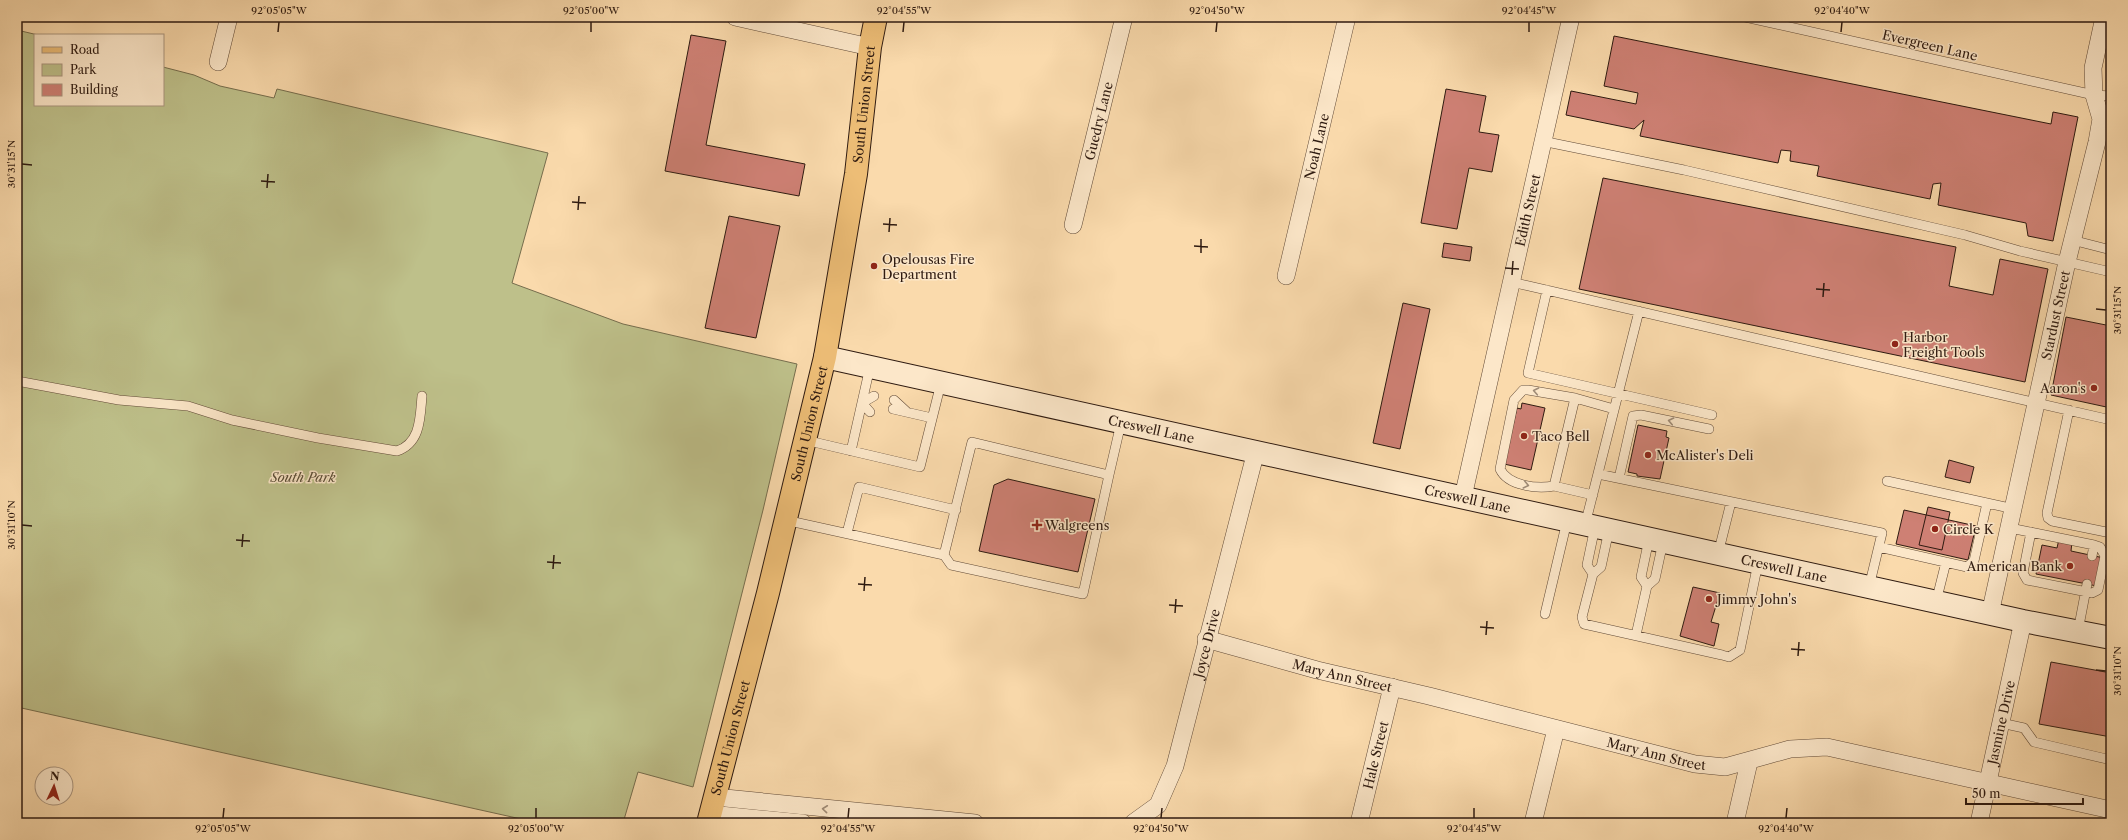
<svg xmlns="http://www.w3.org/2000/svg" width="2128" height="840" font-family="'Libre Caslon Text',serif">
<rect width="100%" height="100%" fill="#fadaac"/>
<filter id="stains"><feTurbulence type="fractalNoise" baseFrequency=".005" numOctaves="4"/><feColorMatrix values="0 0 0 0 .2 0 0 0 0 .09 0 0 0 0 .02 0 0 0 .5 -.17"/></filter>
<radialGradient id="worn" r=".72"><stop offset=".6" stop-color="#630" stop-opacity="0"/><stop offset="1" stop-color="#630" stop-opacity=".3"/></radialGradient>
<!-- green -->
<path fill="#bec08a" stroke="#766d4d" d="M 17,30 L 38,35 L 35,35 L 35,105 L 163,105 L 163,67 L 194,75 L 220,86 L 274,98 L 277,89 L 548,153 L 512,283 L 623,324 L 797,364 L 763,510 L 693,787 L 638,772 L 623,823 L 539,823 L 17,707 Z"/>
<!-- building -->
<path fill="#ce8074" stroke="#2e1a10" d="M 691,35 L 726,41 L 706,145 L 805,164 L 799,196 L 665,171 Z
M 1614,36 L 2051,124 L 2053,112 L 2078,117 L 2053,241 L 2028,236 L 2026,223 L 1938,205 L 1941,183 L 1933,184 L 1930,199 L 1817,176 L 1819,166 L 1790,161 L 1791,151 L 1781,150 L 1778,163 L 1640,136 L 1644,120 L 1634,129 L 1566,115 L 1571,91 L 1636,104 L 1638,93 L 1604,86 Z
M 1446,89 L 1486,96 L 1479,132 L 1499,135 L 1492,172 L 1469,168 L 1457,229 L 1421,223 Z
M 1603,178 L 1956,247 L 1949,286 L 1993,295 L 2000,259 L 2048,269 L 2025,382 L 1579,289 Z
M 729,216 L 780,226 L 756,338 L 705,328 Z
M 1444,243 L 1472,247 L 1470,261 L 1442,257 Z
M 1403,303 L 1430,309 L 1400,449 L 1373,443 Z
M 2066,317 L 2111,326 L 2111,408 L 2051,395 Z
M 1522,403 L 1545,408 L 1531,470 L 1504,464 L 1517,408 L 1521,409 Z
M 1638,425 L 1667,431 L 1666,437 L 1669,438 L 1660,479 L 1637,476 L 1637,474 L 1628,472 Z
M 1949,460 L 1974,467 L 1970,483 L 1945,477 Z
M 1008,479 L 1095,499 L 1078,572 L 979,551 L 994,485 Z
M 1928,507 L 1950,512 L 1942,550 L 1919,545 Z
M 1904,510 L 1976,526 L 1968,560 L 1896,544 Z
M 2059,539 L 2072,542 L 2071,551 L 2104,558 L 2097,586 L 2036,574 L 2042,545 L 2057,548 Z
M 1693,587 L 1720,593 L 1711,622 L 1719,624 L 1714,646 L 1680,636 Z
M 2051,662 L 2111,673 L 2109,684 L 2111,685 L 2111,737 L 2039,724 Z"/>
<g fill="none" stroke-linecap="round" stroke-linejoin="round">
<!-- lane casing -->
<g stroke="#614a37" stroke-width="10">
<path id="lane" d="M 1745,17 L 2094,95 L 2111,96
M 1542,141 L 1684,170 L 1965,235 L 2020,251 L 2111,272
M 2072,240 L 2111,250
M 1511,282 L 2111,420
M 1547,290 L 1528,373 L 1712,415
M 17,381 L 119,400 L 188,406 L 232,420 L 318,438 L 397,451 C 421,443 420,417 422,396
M 894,400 L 907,412
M 862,403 L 874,396
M 862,403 L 870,412
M 893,409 L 932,418
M 2069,410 L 2047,513 L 2048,518 L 2052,521 L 2111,533
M 805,440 L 920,467 L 941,383
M 851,451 L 870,367
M 1598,474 L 1882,533 L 1869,587
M 1619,478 L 1633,416 L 1641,415 L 1709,429
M 1887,481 L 2014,509
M 1554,486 C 1537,489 1508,486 1500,469 L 1514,400 L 1523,390 L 1528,390 L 1575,398
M 1593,495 L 1554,486 L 1575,398 L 1614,409
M 785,520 L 944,555 L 972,442 L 1109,475 L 1121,423
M 1585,525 L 1639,311
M 2010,528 L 2094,545 L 2100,547 L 2105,556 L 2098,590 L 2092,593 L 2027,580 L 2023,573 L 2031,532
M 1609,530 L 1601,567 L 1593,574 L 1582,617 L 1584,624 L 1722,655 L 1729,657 L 1740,650 L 1758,563
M 847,533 L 859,487 L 956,510
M 1879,547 L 1967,567 L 1974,561 L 1987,503
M 1718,554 L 1731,502
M 944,555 L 951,565 L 1083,594 L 1109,475
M 2092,556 L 2094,545
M 1593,574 L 1587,565 L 1595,527
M 1647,586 L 1641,577 L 1649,539
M 1936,602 L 1946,562
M 1545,614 L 1567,521
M 2078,631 L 2087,584
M 1636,635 L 1647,586 L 1655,579 L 1663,542
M 2001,723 L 2024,728 L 2034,742 L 2111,760"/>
</g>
<!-- street casing -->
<g stroke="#614a37" stroke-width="18">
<g id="street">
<path d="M 735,17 L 870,47"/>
<path d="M 218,62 L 229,17"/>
<path id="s1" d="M 1073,225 L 1124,17"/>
<path id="s2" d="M 1286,276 L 1347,17"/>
<path id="s3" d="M 1463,497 L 1571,17"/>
<path id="s4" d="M 1990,614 L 2067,262 L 2097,142 L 2101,119 L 2094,95 L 2093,68 L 2104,17"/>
<path id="s5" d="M 1206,639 L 1317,670 L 1429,696 L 1695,764 L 1725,767 L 1790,749 L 1827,747 L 2111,810"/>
<path d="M 715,797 L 975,823"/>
<path d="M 710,814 L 803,823"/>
<path id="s6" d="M 1133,823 L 1158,805 L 1175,766 L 1256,451"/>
<path id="s7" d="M 1359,823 L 1392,687"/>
<path d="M 1533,823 L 1556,729"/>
<path d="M 1735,823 L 1749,762"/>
<path id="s8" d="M 1979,823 L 2023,621"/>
</g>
</g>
<!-- secondary casing -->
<g stroke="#2e1a10" stroke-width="24">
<g id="secondary">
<path id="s9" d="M 825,357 L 2023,621 L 2111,638"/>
</g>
</g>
<!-- primary casing -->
<g stroke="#2e1a10" stroke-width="24">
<g id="primary">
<path id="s10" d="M 708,823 L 768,593 L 825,357 L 856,174 L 870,47 L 876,17"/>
</g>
</g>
<!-- lane -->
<use href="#lane" stroke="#fce7c9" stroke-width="9"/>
<!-- street -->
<use href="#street" stroke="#fce7c9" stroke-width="17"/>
<!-- secondary -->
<use href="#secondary" stroke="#fce7c9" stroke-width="22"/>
<!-- primary -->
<use href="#primary" stroke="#edbd76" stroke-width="22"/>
</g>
<!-- one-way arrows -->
<defs><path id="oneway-chevron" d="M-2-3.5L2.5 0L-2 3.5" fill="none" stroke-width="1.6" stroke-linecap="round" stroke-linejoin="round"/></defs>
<g stroke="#9f8b76">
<use href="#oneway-chevron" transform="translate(1536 391) rotate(-169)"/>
<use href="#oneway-chevron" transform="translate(1671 421) rotate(-168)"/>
<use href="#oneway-chevron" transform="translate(1526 485) rotate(13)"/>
<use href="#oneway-chevron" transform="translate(825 809) rotate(-174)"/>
</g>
<!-- ticks -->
<path fill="none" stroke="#2e1a10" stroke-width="1.5" d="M 278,32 L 279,22M 591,32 L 591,22M 903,32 L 904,22M 1216,32 L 1217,22M 1529,32 L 1529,22M 1841,32 L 1842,22M 22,164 L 32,165M 261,181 L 275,182M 267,188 L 268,174M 572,202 L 586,203M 578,210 L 579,196M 883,224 L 897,225M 889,232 L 890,218M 1194,246 L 1208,247M 1201,253 L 1201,239M 1505,268 L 1519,269M 1512,275 L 1513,261M 1816,289 L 1830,290M 1823,297 L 1824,283M 2096,309 L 2106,310M 22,525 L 32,526M 236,540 L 250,541M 242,547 L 243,534M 547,562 L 561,563M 553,569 L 554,555M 858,584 L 872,585M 864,591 L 865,577M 1169,605 L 1183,606M 1175,613 L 1176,599M 1480,627 L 1494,628M 1486,635 L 1487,621M 1791,649 L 1805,650M 1798,656 L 1799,642M 2096,670 L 2106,671M 223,818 L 224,808M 536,818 L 536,808M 848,818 L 849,808M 1161,818 L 1162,808M 1474,818 L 1474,808M 1786,818 L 1787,808"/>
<!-- markers -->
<g fill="#8f2418" stroke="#fce7c9" stroke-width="1.5">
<circle cx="874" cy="266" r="4"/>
<circle cx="1895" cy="344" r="4"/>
<circle cx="2094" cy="388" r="4"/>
<circle cx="1524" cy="436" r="4"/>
<circle cx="1648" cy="455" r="4"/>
<path d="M1035 519h4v4h4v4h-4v4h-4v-4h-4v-4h4z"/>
<circle cx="1935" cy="529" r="4"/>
<circle cx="2070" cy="566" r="4"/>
<circle cx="1709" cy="599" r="4"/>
</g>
<g text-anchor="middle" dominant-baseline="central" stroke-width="3" stroke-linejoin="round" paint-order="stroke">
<!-- street labels -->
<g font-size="13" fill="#2e1a10" stroke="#fce7c9">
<text transform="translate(1930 45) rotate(13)">Evergreen Lane</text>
<text stroke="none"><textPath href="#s10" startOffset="736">South Union Street</textPath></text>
<text stroke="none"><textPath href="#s1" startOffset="107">Guedry Lane</textPath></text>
<text stroke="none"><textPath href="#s2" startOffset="133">Noah Lane</textPath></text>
<text stroke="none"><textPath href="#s3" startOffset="294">Edith Street</textPath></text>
<text stroke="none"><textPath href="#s4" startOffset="306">Stardust Street</textPath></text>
<text stroke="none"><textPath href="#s10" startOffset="412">South Union Street</textPath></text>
<text stroke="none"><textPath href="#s9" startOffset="334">Creswell Lane</textPath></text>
<text stroke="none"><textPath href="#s9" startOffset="658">Creswell Lane</textPath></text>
<text stroke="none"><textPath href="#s9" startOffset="982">Creswell Lane</textPath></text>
<text stroke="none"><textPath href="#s6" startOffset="200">Joyce Drive</textPath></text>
<text stroke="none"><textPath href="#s5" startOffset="141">Mary Ann Street</textPath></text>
<text stroke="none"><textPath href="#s8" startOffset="103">Jasmine Drive</textPath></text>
<text stroke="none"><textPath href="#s10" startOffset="88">South Union Street</textPath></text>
<text stroke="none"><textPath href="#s5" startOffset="465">Mary Ann Street</textPath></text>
<text stroke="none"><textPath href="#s7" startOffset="70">Hale Street</textPath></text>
</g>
<!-- poi labels -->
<g font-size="13" fill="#2e1a10" stroke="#fce7c9" text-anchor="start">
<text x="882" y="259">Opelousas Fire<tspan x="882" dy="15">Department</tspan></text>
<text x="1903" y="337">Harbor<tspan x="1903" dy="15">Freight Tools</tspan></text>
<text x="2086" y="388" text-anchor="end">Aaron's</text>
<text x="1532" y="436">Taco Bell</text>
<text x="1656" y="455">McAlister's Deli</text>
<text x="1045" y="525">Walgreens</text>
<text x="1943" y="529">Circle K</text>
<text x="2062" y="566" text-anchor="end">American Bank</text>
<text x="1717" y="599">Jimmy John's</text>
</g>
<!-- park labels -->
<g font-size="13" font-style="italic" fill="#594c35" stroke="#fce7c9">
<text x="303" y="477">South Park</text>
</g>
</g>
<!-- margin -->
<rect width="2128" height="840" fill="none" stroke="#fadaac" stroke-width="44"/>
<!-- legend -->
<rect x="34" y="34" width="130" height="72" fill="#fce7c9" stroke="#aa957f"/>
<rect x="42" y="47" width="20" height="6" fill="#edbd76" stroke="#aa957f"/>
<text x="70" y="54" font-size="12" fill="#2e1a10">Road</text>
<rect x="42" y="64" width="20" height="12" fill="#bec08a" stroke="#aa957f"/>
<text x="70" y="74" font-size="12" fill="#2e1a10">Park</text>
<rect x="42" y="84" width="20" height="12" fill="#ce8074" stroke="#aa957f"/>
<text x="70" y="94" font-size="12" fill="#2e1a10">Building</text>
<!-- north arrow -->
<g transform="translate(54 786) rotate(4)"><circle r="19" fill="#fce7c9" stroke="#aa957f"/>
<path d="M0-3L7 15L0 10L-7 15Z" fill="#8f2418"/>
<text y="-6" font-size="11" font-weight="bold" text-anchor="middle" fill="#2e1a10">N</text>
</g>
<!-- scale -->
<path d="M1966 798v6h117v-6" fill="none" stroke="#2e1a10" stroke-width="2"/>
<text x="1972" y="798" font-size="12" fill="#2e1a10" stroke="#fce7c9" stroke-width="3" paint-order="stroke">50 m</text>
<rect x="22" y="22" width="2084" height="796" fill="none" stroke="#2e1a10" stroke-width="1.5"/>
<g font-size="10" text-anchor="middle" fill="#2e1a10">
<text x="279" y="14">92°05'05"W</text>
<text x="591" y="14">92°05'00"W</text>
<text x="904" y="14">92°04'55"W</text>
<text x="1217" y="14">92°04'50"W</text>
<text x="1529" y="14">92°04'45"W</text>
<text x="1842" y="14">92°04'40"W</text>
<text transform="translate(11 164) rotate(-90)" y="4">30°31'15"N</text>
<text transform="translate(2117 310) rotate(-90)" y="4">30°31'15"N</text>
<text transform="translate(11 525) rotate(-90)" y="4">30°31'10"N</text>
<text transform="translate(2117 671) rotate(-90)" y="4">30°31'10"N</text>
<text x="223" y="832">92°05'05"W</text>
<text x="536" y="832">92°05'00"W</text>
<text x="848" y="832">92°04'55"W</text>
<text x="1161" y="832">92°04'50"W</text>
<text x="1474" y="832">92°04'45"W</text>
<text x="1786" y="832">92°04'40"W</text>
</g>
<rect width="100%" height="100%" filter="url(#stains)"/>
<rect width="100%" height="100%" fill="url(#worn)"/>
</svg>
